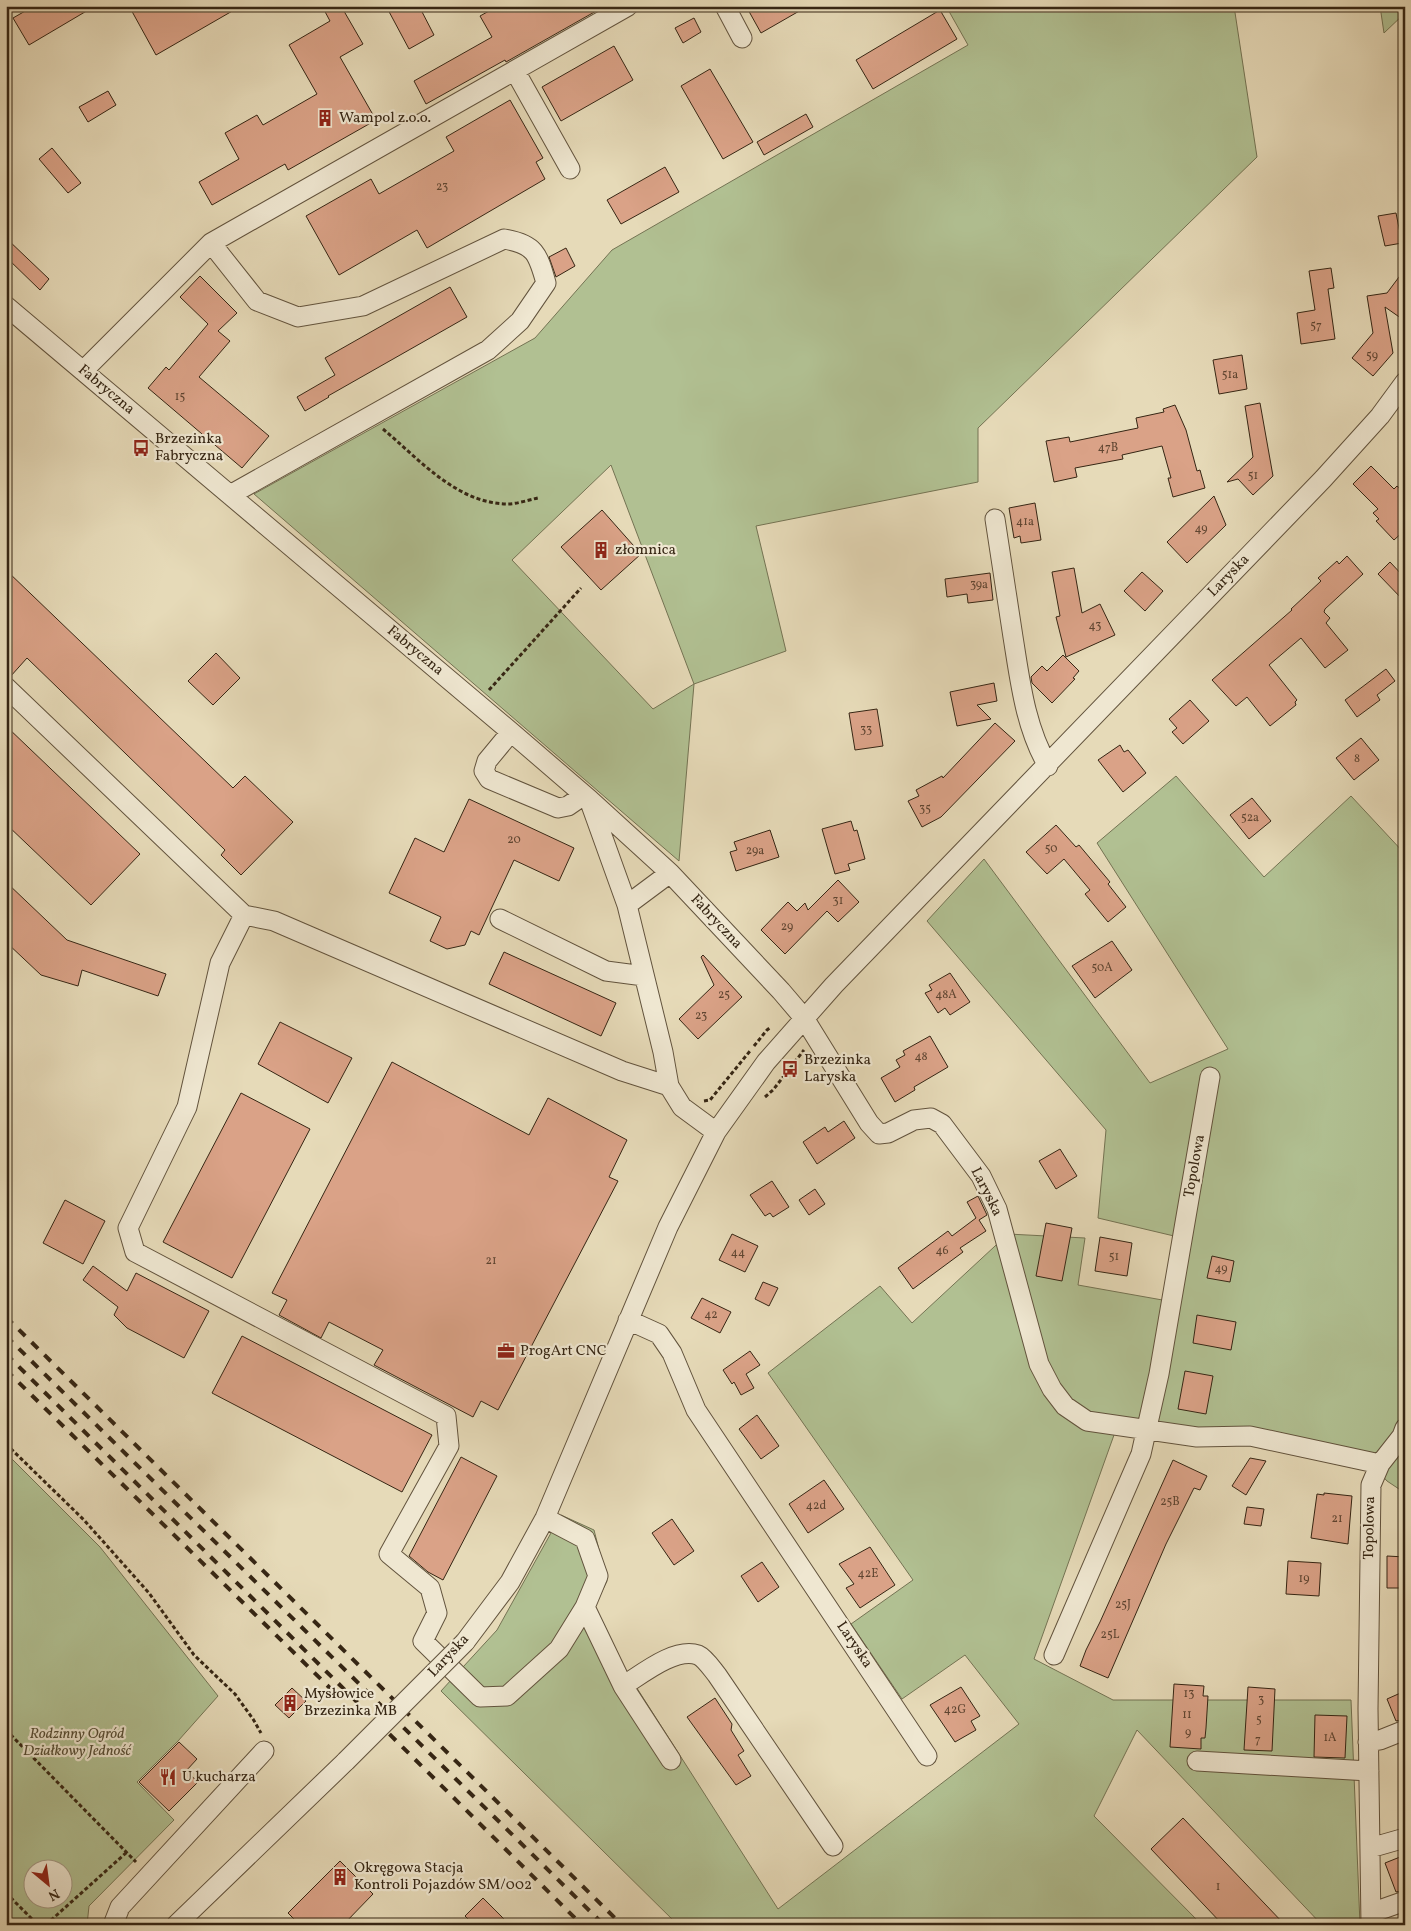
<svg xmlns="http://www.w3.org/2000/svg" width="1411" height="1931" font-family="Vollkorn,serif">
<rect width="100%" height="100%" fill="#e6dab8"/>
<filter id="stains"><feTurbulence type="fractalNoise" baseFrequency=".004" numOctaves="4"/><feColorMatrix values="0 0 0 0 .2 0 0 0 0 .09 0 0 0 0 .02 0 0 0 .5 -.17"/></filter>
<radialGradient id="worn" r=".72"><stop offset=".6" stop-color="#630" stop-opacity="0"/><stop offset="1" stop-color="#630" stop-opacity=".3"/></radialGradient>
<!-- green -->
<path fill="#b1c092" stroke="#747353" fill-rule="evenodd" d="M 946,6 L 1234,6 L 1257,157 L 978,428 L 978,482 L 756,526 L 786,651 L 694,684 L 679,861 L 254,494 L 535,338 L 612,250 L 968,45 ZM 611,465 L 694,684 L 653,709 L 512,560 Z
M 1380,6 L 1405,6 L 1405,13 L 1384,33 Z
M 1176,776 L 1264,877 L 1351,796 L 1405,854 L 1405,1493 L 1387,1481 L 1378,1471 L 1214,1429 L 1119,1421 L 1034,1659 L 1113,1700 L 1351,1700 L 1360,1925 L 1322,1925 L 1137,1730 L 1094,1816 L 1202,1925 L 678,1925 L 441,1691 L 497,1630 L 561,1515 L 594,1530 L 607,1581 L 594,1607 L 626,1671 L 778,1909 L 1019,1724 L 965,1655 L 902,1699 L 851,1624 L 913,1580 L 768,1373 L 880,1286 L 912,1323 L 1008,1234 L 1085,1238 L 1078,1285 L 1168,1301 L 1174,1236 L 1098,1218 L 1106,1130 L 927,921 L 984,859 L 1150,1083 L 1228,1049 L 1097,843 Z
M 6,1453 L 100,1547 L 218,1696 L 178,1741 L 137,1782 L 174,1820 L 89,1906 L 87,1925 L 6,1925 ZM 32,1868 L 62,1868 L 62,1898 L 32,1898 Z"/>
<!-- building -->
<path fill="#daa287" stroke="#362614" d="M 34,6 L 95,6 L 29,45 L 13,18 Z
M 129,6 L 241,6 L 156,55 Z
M 322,6 L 341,6 L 363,44 L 340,57 L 376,120 L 288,170 L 285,164 L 212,205 L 199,182 L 239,159 L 225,133 L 257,115 L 263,125 L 317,94 L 289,45 L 330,21 Z
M 386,6 L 419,6 L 434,35 L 409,49 Z
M 498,6 L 605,6 L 506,62 L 505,60 L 426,104 L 414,81 L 492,37 L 480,16 Z
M 746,6 L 808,6 L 761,33 Z
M 940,10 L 957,39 L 873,89 L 856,60 Z
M 694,18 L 701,32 L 683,43 L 675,28 Z
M 614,46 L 633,80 L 561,121 L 542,87 Z
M 710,69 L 753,142 L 723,159 L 681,86 Z
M 108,91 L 116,105 L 88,122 L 79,107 Z
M 510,100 L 543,158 L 536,162 L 545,179 L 427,248 L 417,230 L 339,275 L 306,216 L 371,179 L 379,194 L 454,151 L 446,137 Z
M 806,114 L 813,127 L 764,155 L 757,142 Z
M 52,148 L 81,183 L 68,193 L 39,159 Z
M 665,167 L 679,192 L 621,224 L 607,200 Z
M 1396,213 L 1402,243 L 1385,246 L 1378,216 Z
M 6,238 L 49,279 L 40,290 L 6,257 Z
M 566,248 L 575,266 L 556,277 L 549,257 Z
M 1331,268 L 1334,288 L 1328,289 L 1335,339 L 1301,344 L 1297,313 L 1315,310 L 1309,271 Z
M 1405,269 L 1405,321 L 1385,307 L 1393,353 L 1373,376 L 1352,358 L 1373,333 L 1367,296 L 1387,293 Z
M 200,276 L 237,313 L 218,331 L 230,341 L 199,377 L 269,436 L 242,468 L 148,388 L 166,367 L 169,370 L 208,324 L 180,297 Z
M 450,287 L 467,317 L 328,396 L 329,397 L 305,411 L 297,397 L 335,375 L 325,358 Z
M 1242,355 L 1247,389 L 1219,394 L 1213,360 Z
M 1260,403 L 1273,476 L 1253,495 L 1238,479 L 1227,482 L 1253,457 L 1245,406 Z
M 1175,405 L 1186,430 L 1197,471 L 1200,470 L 1205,488 L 1173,497 L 1168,478 L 1171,478 L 1162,446 L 1122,455 L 1123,459 L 1075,468 L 1077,477 L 1054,482 L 1046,441 L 1069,437 L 1070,442 L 1138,428 L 1136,418 L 1164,412 L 1163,409 Z
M 1371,466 L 1394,489 L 1397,486 L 1405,493 L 1405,530 L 1394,540 L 1376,521 L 1379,519 L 1373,513 L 1378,509 L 1353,484 Z
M 1214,496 L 1226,525 L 1187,563 L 1167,542 Z
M 1035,503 L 1041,540 L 1021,543 L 1020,536 L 1014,538 L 1009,508 Z
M 602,510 L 641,554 L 601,590 L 561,547 Z
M 1347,556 L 1363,574 L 1325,609 L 1324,612 L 1330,618 L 1326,623 L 1348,650 L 1325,668 L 1301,638 L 1269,665 L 1297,700 L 1295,702 L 1296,705 L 1270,726 L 1247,697 L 1236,706 L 1212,680 L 1292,610 L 1291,609 L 1321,581 L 1318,578 L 1337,561 L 1339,564 Z
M 1390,562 L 1405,578 L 1405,602 L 1378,574 Z
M 1074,568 L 1082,613 L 1100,604 L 1115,635 L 1066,657 L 1056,617 L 1060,616 L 1052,572 Z
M 6,570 L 233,788 L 245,776 L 293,822 L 241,875 L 221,855 L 225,850 L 27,658 L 10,677 L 6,676 Z
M 1142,572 L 1163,591 L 1145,611 L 1124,591 Z
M 990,573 L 993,600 L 968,603 L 967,594 L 947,597 L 945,579 Z
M 216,653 L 240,678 L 213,705 L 188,681 Z
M 1063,655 L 1079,671 L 1073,678 L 1075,679 L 1052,703 L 1032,683 L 1031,677 L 1042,666 L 1047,671 Z
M 1386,669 L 1395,681 L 1377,695 L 1380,700 L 1357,717 L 1345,700 Z
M 994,683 L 997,701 L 977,705 L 991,719 L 957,726 L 950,692 Z
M 1190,700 L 1209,721 L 1183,744 L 1172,732 L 1177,728 L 1169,719 Z
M 877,709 L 883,746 L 855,750 L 849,713 Z
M 995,723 L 1015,741 L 941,817 L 922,827 L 908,801 L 919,796 L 916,790 L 942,776 L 943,778 Z
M 6,726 L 140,854 L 91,905 L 6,824 Z
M 1361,738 L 1379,760 L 1354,780 L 1336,758 Z
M 1120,745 L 1124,752 L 1128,750 L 1146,773 L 1123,792 L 1098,760 Z
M 1252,798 L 1271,821 L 1249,839 L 1230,815 Z
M 469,799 L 574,848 L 559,881 L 514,860 L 479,935 L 471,931 L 465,945 L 447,949 L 430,941 L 441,917 L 389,893 L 415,838 L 444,852 Z
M 851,821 L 854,831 L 857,830 L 865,859 L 848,864 L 850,870 L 835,874 L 822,829 Z
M 1056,825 L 1076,847 L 1079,845 L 1110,882 L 1108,884 L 1126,907 L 1108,922 L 1085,894 L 1090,890 L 1064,859 L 1047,874 L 1026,852 Z
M 770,830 L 779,857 L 736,871 L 730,852 L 737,850 L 734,842 Z
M 838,880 L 859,902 L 838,922 L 827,911 L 785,954 L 761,930 L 788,902 L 797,911 L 805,903 L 808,910 Z
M 6,882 L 67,940 L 166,974 L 158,996 L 82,970 L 78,986 L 41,975 L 6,942 Z
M 1112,941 L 1132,970 L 1095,998 L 1072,966 Z
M 504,952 L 616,1003 L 601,1036 L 489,984 Z
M 703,955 L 742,997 L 698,1039 L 679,1019 L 714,985 L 701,957 Z
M 950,973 L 970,1002 L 950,1015 L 945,1008 L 938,1013 L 925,993 L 932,990 L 929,985 Z
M 280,1022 L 352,1058 L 328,1103 L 258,1064 Z
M 930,1036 L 948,1067 L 914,1087 L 915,1090 L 895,1102 L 881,1078 L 900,1067 L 896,1060 L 905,1055 L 903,1051 Z
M 392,1062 L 529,1135 L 548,1098 L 627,1140 L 609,1177 L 618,1181 L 498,1410 L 481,1401 L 473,1417 L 374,1365 L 383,1350 L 329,1322 L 321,1338 L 279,1315 L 287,1300 L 272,1293 Z
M 241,1093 L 310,1129 L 232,1278 L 163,1242 Z
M 844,1121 L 855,1138 L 817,1164 L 803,1142 L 825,1127 L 828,1132 Z
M 1060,1149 L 1077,1176 L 1056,1189 L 1039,1161 Z
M 772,1181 L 789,1207 L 773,1217 L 770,1213 L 765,1216 L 750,1195 Z
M 815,1189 L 825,1204 L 809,1215 L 799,1200 Z
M 978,1196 L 987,1215 L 979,1220 L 986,1231 L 960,1248 L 963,1252 L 913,1289 L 898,1268 L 948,1231 L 952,1236 L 976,1218 L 967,1202 Z
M 65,1200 L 105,1221 L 83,1264 L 43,1243 Z
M 1046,1223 L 1072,1228 L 1062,1281 L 1036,1276 Z
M 732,1234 L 758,1246 L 745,1272 L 719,1260 Z
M 1100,1237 L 1132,1243 L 1127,1276 L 1095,1271 Z
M 1212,1256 L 1234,1261 L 1230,1282 L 1207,1278 Z
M 93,1266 L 127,1291 L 136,1273 L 209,1311 L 184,1358 L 127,1328 L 114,1315 L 118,1307 L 83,1280 Z
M 763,1282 L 778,1288 L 769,1306 L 755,1299 Z
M 702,1298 L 731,1312 L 720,1333 L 691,1318 Z
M 1197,1315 L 1236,1322 L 1231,1350 L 1193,1343 Z
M 242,1336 L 432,1435 L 402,1492 L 212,1393 Z
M 750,1351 L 760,1365 L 746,1374 L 754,1388 L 741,1395 L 734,1382 L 732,1384 L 723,1370 Z
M 1185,1371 L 1213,1376 L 1206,1414 L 1178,1409 Z
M 757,1415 L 779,1446 L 761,1459 L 739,1429 Z
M 461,1457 L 497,1476 L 443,1580 L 428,1572 L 409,1556 Z
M 1250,1458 L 1266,1461 L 1246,1495 L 1232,1486 Z
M 1173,1460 L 1207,1476 L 1200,1490 L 1194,1488 L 1166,1544 L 1108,1678 L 1080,1666 L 1086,1650 L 1100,1622 Z
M 824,1480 L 844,1509 L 808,1533 L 789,1504 Z
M 1324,1493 L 1352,1496 L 1348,1544 L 1311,1538 L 1317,1494 L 1324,1495 Z
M 1247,1507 L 1264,1509 L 1261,1526 L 1244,1524 Z
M 672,1519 L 694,1551 L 674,1565 L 652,1533 Z
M 870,1547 L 895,1585 L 860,1608 L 846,1588 L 854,1584 L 839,1564 Z
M 1387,1556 L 1405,1557 L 1405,1588 L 1387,1588 Z
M 1288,1561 L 1321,1563 L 1319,1596 L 1286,1594 Z
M 762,1562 L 779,1587 L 758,1602 L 741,1576 Z
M 1174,1684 L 1204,1686 L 1203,1696 L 1208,1696 L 1206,1728 L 1205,1738 L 1201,1738 L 1201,1749 L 1170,1747 Z
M 961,1687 L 980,1716 L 971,1721 L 976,1730 L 955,1742 L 930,1705 Z
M 1248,1687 L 1275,1689 L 1272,1751 L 1244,1750 Z
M 292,1688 L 306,1701 L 289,1718 L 275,1705 Z
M 1405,1691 L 1405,1719 L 1396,1721 L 1387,1699 Z
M 715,1698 L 732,1724 L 731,1730 L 744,1751 L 738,1755 L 751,1776 L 736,1785 L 687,1717 Z
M 1315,1715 L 1347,1716 L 1345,1758 L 1314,1757 Z
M 179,1742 L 197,1759 L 186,1771 L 198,1782 L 169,1811 L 139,1782 Z
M 1183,1818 L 1285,1925 L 1223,1925 L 1151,1849 Z
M 1405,1855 L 1405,1890 L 1396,1892 L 1385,1863 Z
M 340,1861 L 373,1894 L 343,1925 L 300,1925 L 288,1913 Z
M 483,1898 L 510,1925 L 474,1925 L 465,1916 Z"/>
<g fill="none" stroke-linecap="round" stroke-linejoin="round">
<!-- minor casing -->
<g stroke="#62533d" stroke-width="21">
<path id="minor" d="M 725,6 L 742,38
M 515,71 L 570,169
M 211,243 L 257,301 L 298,317 L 363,306 L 504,239 C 535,244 538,254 546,283 L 520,321 L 488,350 L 230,495
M 6,306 L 511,732 L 590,800 L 670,873 L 781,991 L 804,1018 L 869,1123 L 879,1134 L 888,1133 L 914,1120 L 931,1118 L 942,1124 L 981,1176 L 997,1209 L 1039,1364 L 1052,1389 L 1065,1406 L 1087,1421 L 1197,1437 L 1250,1436 L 1380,1464
M 83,371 L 211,243 L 628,6
M 995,519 C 1001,558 1007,597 1013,637 C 1020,680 1025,727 1048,766
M 6,687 L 244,915
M 511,732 L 487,761 L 484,771 L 489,779 L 558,808 L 568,806 L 584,795
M 590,802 L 627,905 L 663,1052 L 669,1086 L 682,1107 L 716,1132
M 627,905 L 670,873
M 500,919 L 606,971 L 644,976
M 628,1320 L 659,1334 L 672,1353 L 696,1410 L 927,1756
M 545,1518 L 585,1539 L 598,1576 L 585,1607 L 559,1649 L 507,1696 L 480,1697 L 423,1641 L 437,1613 L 430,1588 L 389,1554 L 449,1446 L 446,1416 L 135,1252 L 128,1228 L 187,1107 L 220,963 L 244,915 L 274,921 L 622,1071 L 669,1086
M 585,1607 L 623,1686 L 671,1760
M 465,1642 L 510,1582 L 545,1518 L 668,1227 L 716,1132 L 766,1062 L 834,985 L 1323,479 L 1380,416 L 1405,382
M 1054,1655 L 1141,1454 L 1159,1374 L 1210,1077
M 623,1686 C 642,1674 675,1647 698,1655 C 705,1658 712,1669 717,1675 L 833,1846
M 1368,1742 L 1380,1740 L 1405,1730
M 1197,1761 L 1369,1771
M 1370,1848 L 1405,1838
M 1371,1913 L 1405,1901
M 113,1925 L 120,1907 L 264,1751
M 176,1925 L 346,1761
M 1371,1925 L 1368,1709 L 1371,1485 L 1380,1464 L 1402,1436 L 1405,1428"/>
</g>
<!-- path -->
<path stroke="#362614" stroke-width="3" stroke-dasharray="4 2.5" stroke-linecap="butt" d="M 383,429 C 419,459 456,503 507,504 C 517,504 528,500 538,498
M 489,690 L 581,588
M 754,1046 L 767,1030 L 771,1027
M 765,1097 L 773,1090 L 804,1050
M 704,1101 L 710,1100 L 750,1051
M 6,1444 L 84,1520 L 149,1593 L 194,1655 L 235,1694 L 253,1719 L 261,1733
M 6,1730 L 136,1862
M 6,1893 L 37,1924 L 49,1922 L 127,1852"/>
<!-- minor -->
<use href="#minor" stroke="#efe7d1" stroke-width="19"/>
<!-- rail -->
<path stroke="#362614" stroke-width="4" stroke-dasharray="9 9" stroke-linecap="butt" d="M 6,1317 L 622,1925
M 6,1336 L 604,1925
M 6,1354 L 582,1925
M 6,1370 L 334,1692"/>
<!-- minor-bridge casing -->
<g stroke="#62533d" stroke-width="21" stroke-linecap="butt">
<path id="minor-bridge" d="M 346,1761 L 465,1642"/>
</g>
<!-- minor-bridge -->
<use href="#minor-bridge" stroke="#efe7d1" stroke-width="19"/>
</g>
<!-- icons -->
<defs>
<g id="building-bare" transform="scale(1.35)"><path d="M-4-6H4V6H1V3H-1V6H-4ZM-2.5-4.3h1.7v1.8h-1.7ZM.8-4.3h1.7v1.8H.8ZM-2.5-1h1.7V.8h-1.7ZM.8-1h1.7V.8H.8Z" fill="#8f2418" stroke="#efe7d1" stroke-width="2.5" paint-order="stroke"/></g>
<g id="bus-bare" transform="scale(1.35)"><path d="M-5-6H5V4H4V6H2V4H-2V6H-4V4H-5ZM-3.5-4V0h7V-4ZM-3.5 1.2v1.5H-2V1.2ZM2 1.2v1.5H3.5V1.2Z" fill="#8f2418" stroke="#efe7d1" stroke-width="2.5" paint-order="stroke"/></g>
<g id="office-bare" transform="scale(1.35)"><path d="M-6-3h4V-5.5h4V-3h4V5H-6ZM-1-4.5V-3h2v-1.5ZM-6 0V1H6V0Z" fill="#8f2418" stroke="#efe7d1" stroke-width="2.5" paint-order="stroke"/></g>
<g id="restaurant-bare" transform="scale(1.35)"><path d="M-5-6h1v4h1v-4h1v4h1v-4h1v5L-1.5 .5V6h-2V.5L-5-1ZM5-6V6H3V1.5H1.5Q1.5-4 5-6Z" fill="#8f2418" stroke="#efe7d1" stroke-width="2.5" paint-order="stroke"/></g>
</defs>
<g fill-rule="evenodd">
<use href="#building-bare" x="325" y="118"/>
<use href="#bus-bare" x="141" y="448"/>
<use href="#building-bare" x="601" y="550"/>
<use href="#bus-bare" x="790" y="1069"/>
<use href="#office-bare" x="506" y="1351"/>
<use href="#building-bare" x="290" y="1703"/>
<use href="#restaurant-bare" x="168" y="1777"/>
<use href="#building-bare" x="340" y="1877"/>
</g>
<g text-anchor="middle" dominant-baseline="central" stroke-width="4.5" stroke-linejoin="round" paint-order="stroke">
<!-- number labels -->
<g font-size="12" fill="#5f4531">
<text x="442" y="187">23</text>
<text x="1316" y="326">57</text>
<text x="1372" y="356">59</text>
<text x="1230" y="375">51a</text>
<text x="180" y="397">15</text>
<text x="1108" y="448">47B</text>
<text x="1253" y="476">51</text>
<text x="1025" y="522">41a</text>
<text x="1201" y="529">49</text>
<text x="979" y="585">39a</text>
<text x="1095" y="626">43</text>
<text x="866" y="730">33</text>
<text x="1357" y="759">8</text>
<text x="925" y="809">35</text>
<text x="1250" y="818">52a</text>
<text x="514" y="840">20</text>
<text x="1051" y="849">50</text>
<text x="755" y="851">29a</text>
<text x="838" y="901">31</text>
<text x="787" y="927">29</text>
<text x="1102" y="968">50A</text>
<text x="724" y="995">25</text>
<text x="946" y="995">48A</text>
<text x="701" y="1016">23</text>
<text x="921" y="1057">48</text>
<text x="942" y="1251">46</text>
<text x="738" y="1253">44</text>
<text x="1114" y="1257">51</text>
<text x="491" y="1261">21</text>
<text x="1221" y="1269">49</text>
<text x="711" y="1315">42</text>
<text x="1170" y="1502">25B</text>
<text x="816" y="1506">42d</text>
<text x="1337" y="1519">21</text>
<text x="868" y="1574">42E</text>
<text x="1304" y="1579">19</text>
<text x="1123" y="1605">25J</text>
<text x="1110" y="1635">25L</text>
<text x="1189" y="1694">13</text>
<text x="1261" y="1700">3</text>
<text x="955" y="1710">42G</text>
<text x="1187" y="1715">11</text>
<text x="1259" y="1720">5</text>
<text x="1188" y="1733">9</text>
<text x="1330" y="1738">1A</text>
<text x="1258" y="1740">7</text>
<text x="1218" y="1887">1</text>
</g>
<!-- poi labels -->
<g font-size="15" fill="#362614" stroke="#efe7d1" text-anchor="start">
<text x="339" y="118">Wampol z.o.o.</text>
<text x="155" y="439">Brzezinka<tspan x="155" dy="17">Fabryczna</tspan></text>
<text x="615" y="550">złomnica</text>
<text x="804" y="1060">Brzezinka<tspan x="804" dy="17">Laryska</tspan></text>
<text x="520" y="1351">ProgArt CNC</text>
<text x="304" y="1694">Mysłowice<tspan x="304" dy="17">Brzezinka MB</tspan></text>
<text x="182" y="1777">U kucharza</text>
<text x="354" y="1868">Okręgowa Stacja<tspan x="354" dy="17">Kontroli Pojazdów SM/002</tspan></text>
</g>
<!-- street labels -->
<g font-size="15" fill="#362614" stroke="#efe7d1">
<text transform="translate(106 390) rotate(40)">Fabryczna</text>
<text transform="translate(1229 576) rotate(-46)">Laryska</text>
<text transform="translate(415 651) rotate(40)">Fabryczna</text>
<text transform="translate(716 922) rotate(47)">Fabryczna</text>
<text transform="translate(1195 1166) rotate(-80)">Topolowa</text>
<text transform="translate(986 1192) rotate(63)">Laryska</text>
<text transform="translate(1370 1528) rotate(-89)">Topolowa</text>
<text transform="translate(854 1645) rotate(56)">Laryska</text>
<text transform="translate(449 1656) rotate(-47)">Laryska</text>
</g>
<!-- park labels -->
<g font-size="15" font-style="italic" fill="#554c34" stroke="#efe7d1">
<text x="77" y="1734">Rodzinny Ogród<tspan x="77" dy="17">Działkowy Jedność</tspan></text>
</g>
</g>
<!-- margin -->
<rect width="1411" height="1931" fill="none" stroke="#e6dab8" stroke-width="25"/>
<rect x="8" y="8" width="1396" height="1916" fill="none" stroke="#362614" stroke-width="2.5"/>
<rect x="12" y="12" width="1386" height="1906" fill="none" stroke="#362614"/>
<!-- north arrow -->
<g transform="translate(48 1884) rotate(151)"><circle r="24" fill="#efe7d1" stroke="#a59a85"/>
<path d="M0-4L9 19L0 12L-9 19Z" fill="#8f2418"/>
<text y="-8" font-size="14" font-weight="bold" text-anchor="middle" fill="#362614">N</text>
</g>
<rect width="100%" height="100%" filter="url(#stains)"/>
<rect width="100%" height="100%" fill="url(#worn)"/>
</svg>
